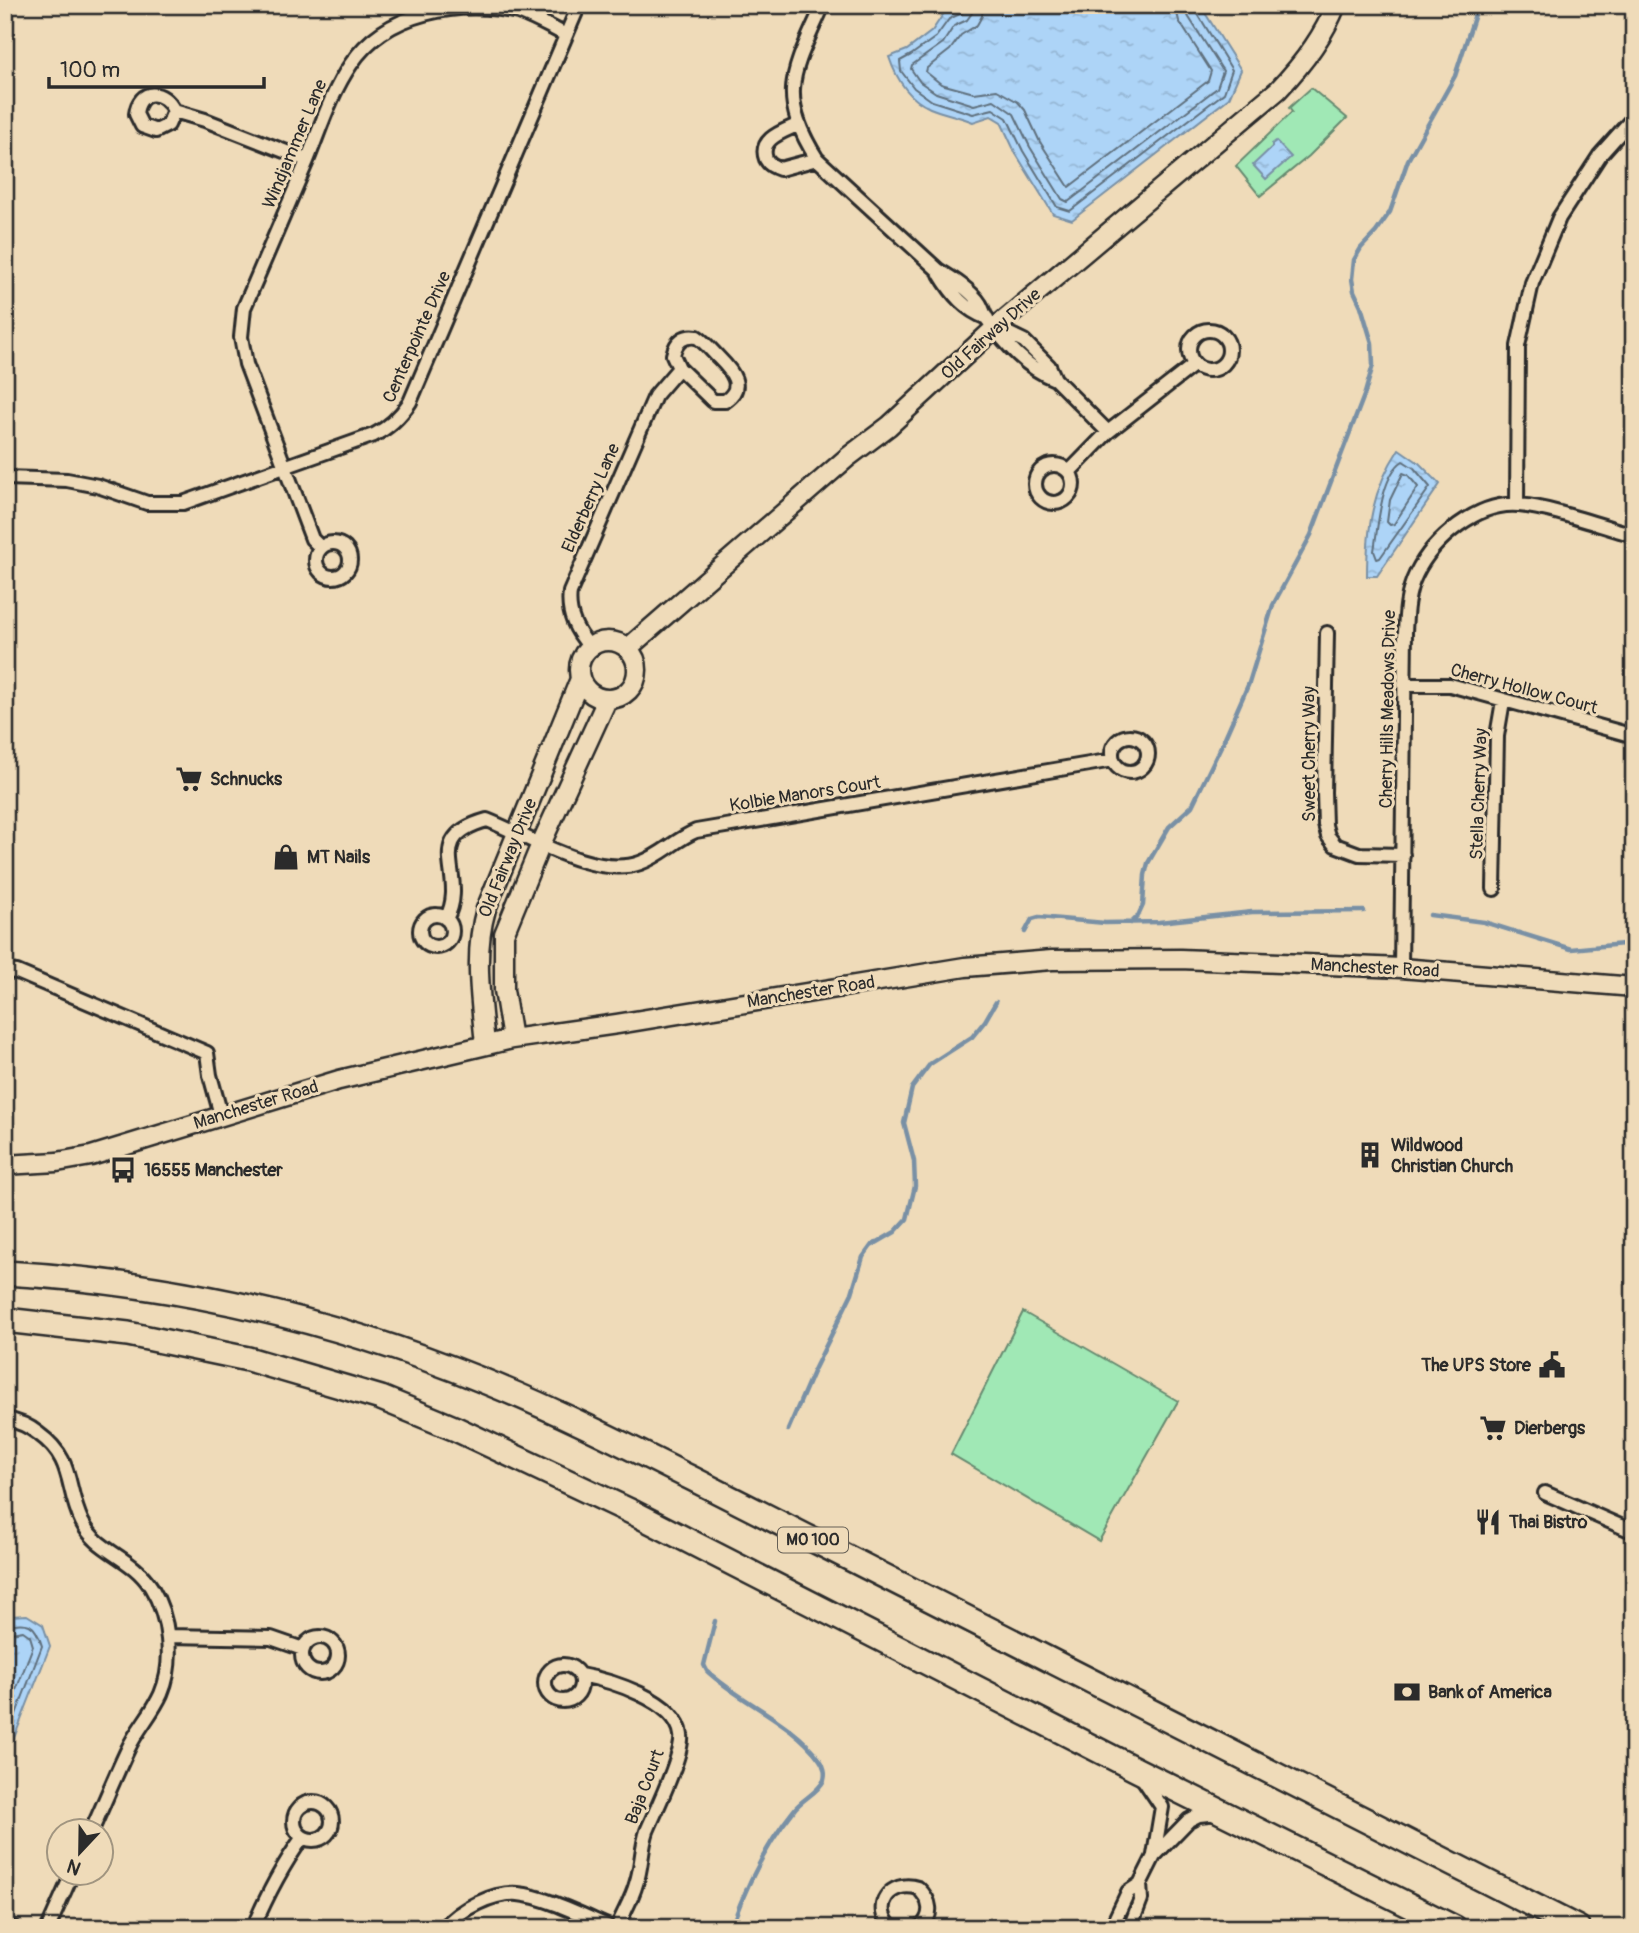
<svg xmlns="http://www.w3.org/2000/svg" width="1639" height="1933" font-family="Pangolin,sans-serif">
<defs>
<pattern id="water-ripples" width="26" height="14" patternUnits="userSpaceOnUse" patternTransform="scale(1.75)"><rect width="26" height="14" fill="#add4f7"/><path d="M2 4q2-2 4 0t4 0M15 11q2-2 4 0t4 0" fill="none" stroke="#95b6d4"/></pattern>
</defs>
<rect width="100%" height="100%" fill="#efdbb9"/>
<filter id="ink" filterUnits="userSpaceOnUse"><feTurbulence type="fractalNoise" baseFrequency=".0143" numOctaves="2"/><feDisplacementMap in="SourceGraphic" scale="14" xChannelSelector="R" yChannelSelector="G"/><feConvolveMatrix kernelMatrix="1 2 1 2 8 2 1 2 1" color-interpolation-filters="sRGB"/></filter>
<g filter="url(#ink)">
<!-- pitch -->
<path fill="#a0e8b5" stroke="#668a70" stroke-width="2" d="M 1311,88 L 1347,118 L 1309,156 L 1260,196 L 1236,166 L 1292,112 L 1289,108 Z
M 1023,1312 L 1178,1401 L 1099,1541 L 951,1454 Z"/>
<!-- water -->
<path fill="url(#water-ripples)" stroke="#7990a5" stroke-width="2" d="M 963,5 L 1200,5 L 1241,70 L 1229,98 L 1072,220 L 1053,214 L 1016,154 L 1001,122 L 991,116 L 973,122 C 959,116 944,114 930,108 C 909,99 896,78 889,57 L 907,50 L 932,31 L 944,13 Z
M 1276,141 L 1291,157 L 1266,179 L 1253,165 L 1272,147 L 1272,144 Z
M 1399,449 L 1419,463 L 1440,484 L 1377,576 L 1367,576 C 1367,527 1372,490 1399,449 Z
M 27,1615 L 43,1625 L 50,1646 L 5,1761 L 5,1620 L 11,1616 Z"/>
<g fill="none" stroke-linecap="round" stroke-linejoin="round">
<!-- shore -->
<path stroke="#5f6f7d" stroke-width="2" d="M 964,5 L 962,13 L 949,19 L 936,37 L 911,55 L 900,61 L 901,71 L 914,88 L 932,101 L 973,114 L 993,109 L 1007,118 L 1023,151 L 1057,207 L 1070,211 L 1224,93 L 1232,70 L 1196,11 L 1195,5
M 973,5 L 972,13 L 967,20 L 954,26 L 943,43 L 912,65 L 911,69 L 920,82 L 936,93 L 974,105 L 994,100 L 1014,114 L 1030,147 L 1062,199 L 1068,202 L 1217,88 L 1223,71 L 1188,16 L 1186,5
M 983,5 L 982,16 L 977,25 L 961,35 L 950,50 L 927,68 L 926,72 L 941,84 L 974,93 L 997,90 L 1018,102 L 1025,110 L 1040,142 L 1069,187 L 1208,81 L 1211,71 L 1179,21 L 1175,5
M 1403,461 L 1414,468 L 1430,487 L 1380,558 L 1377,559 L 1374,551 C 1378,526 1381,475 1403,461 Z
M 1403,473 L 1408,475 L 1418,487 L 1394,524 L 1390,525 L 1387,522 L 1390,500 Z
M 5,1625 C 28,1621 35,1622 42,1646 L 5,1743
M 5,1634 L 23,1631 L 30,1636 L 33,1646 L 5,1719"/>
<!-- stream -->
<path stroke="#7990a5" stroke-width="4.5" d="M 1430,915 L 1484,922 L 1571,949 L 1634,943
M 1131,923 L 1138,916 L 1143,905 L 1145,875 L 1148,863 L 1169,827 L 1192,806 L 1223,742 L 1249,683 L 1273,605 L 1311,535 L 1329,487 L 1365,393 L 1373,365 L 1372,343 L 1361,306 L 1354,291 L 1352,279 L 1354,260 L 1361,248 L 1376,232 L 1390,212 L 1408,160 L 1455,76 L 1478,5
M 1025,932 L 1032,919 L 1039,917 L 1105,923 L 1159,922 L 1252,912 L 1364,911
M 788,1430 L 813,1372 L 852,1293 L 863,1257 L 871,1246 L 895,1232 L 907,1219 L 915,1186 L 914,1161 L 904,1123 L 912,1088 L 930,1064 L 972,1037 L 985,1021 L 996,1002
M 715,1621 L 704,1665 L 707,1671 C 741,1703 792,1721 820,1760 C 824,1765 826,1773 824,1780 C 818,1793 802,1799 794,1810 C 766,1845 746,1886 731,1928"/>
<!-- street casing -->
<g stroke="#2b2b2b" stroke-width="18">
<path id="street" d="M 823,5 C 795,69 775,93 817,159 L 938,270 C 953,279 971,290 980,304 C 983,309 984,315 987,319 C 1005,343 1027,369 1055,379
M 174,111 L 168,125 L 156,131 L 142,126 L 136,114 C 139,88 164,89 174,111 L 205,120 L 307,160
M 799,124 C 785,131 758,138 766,159 C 769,165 774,167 780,169 L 817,159
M 940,274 C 952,294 965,310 987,318
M 999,329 L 1024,341 L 1049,366 L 1055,379 L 1108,432
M1189 350a20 20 0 1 1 40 0a20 20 0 1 1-40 0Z
M1035 484a19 19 0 1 1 38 0a19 19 0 1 1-38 0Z
M 1069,472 L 1108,432 L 1195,364
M 5,478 L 67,480 L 98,486 L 147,503 L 183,503 L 374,435 C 390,427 400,417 410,402 L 579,5
M 1517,504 L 1518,346 L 1532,283 L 1559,218 L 1600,155 L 1634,117
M316 560a17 17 0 1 1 34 0a17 17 0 1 1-34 0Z
M 321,548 L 312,539 L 246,364 L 241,337 L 244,308 C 265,259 286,210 307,161 C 320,129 331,93 351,64 C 386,11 459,0 518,12 C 535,18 550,27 566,35
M 1327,633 L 1324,792 L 1325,825 L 1328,836 L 1335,845 L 1359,854 L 1403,855
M 590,647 C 576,631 567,614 570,592 L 655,396 L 679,368 L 713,401 L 725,401 C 746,387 732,371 719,358 C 712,351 706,343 697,337 C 684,335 676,341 673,355 L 679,368
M 1404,685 L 1450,685 L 1634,736
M1112 754a18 18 0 1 1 36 0a18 18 0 1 1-36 0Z
M 1494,889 L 1497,736 L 1503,701
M420 931a16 16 0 1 1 32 0a16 16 0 1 1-32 0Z
M 446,919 C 470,875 419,839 487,820 C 530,837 595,879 640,863 C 661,856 676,839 696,831 L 1113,760
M 1401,968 L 1405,632 C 1406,612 1407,592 1416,574 C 1433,539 1478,501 1519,505 C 1553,508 1600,526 1634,535
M 5,971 L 17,972 L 207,1053 L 210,1075 L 221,1115
M 5,1419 C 18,1421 29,1426 39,1434 C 75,1460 65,1487 82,1522 C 97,1552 131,1556 151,1587 C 169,1616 175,1661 161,1694 C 152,1714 137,1729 128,1749 C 115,1776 104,1804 91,1832
M 1545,1493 L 1634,1532
M 168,1636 L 271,1638 L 303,1649
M302 1655a18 18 0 1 1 36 0a18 18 0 1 1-36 0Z
M545 1683a18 18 0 1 1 36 0a18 18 0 1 1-36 0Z
M 580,1675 C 609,1680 677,1700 681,1735 C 684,1753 655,1812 647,1831 C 641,1849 642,1867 636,1884 C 632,1899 623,1913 617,1928
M 1141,1776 L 1162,1807 L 1154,1855
M294 1821a19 19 0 1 1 38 0a19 19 0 1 1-38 0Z
M 5,1924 L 14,1928
M 48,1928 L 72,1874
M 253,1928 C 267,1895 282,1866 303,1837
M 444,1928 C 460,1909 493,1892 518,1894 C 544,1896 586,1917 612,1928
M 892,1928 C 870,1907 890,1879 918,1888 C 931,1900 934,1915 920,1928
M 1111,1928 L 1128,1892 L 1140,1884
M 1130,1928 L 1141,1899 L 1140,1884 L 1154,1856 L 1189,1820 L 1199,1815 L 1218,1813"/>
</g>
<!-- secondary casing -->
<g stroke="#2b2b2b" stroke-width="23">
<path id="secondary" d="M579 670a29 29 0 1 1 58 0a29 29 0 1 1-58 0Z
M 628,648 L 848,457 L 889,426 L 996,327 L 1278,90 C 1302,65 1323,38 1336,5
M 512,1039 L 504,990 L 504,934 L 541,844 L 607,700
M 485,1045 C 481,999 473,954 486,909 L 580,679
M 5,1165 L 57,1162 L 91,1156 L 339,1080 L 512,1039 L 617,1024 L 965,967 L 1052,960 L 1180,959 L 1401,968 L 1634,987"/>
</g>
<!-- highway casing -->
<g stroke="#2b2b2b" stroke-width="28">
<path id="highway" d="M 5,1273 C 169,1282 332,1319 484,1381 C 556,1410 625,1445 695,1480 L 1578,1928
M 5,1320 L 128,1334 L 248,1359 L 381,1398 L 456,1429 L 634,1513 L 1137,1770 L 1455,1928"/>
</g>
<!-- street -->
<use href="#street" stroke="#efdbb9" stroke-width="12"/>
<!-- secondary -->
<use href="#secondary" stroke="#efdbb9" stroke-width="18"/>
<!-- highway -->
<use href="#highway" stroke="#efdbb9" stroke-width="23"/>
</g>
</g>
<!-- icons -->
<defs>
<g id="supermarket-bare" transform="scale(2.1)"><path d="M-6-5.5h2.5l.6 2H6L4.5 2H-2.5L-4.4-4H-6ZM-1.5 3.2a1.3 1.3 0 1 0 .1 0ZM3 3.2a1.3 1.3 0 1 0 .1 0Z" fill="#2b2b2b" stroke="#efdbb9" stroke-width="2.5" paint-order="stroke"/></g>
<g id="shop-bare" transform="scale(2.1)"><path d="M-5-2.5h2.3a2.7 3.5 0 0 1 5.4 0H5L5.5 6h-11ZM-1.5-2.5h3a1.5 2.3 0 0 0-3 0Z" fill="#2b2b2b" stroke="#efdbb9" stroke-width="2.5" paint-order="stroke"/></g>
<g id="building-bare" transform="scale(2.1)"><path d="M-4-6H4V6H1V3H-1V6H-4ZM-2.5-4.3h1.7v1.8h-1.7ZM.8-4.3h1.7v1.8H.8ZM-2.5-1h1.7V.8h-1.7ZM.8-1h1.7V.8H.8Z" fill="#2b2b2b" stroke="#efdbb9" stroke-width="2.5" paint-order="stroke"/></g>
<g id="bus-bare" transform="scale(2.1)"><path d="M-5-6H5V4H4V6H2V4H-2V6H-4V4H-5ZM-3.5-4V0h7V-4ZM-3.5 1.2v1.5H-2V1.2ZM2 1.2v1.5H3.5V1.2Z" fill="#2b2b2b" stroke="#efdbb9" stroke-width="2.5" paint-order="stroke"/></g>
<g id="civic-bare" transform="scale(2.1)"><path d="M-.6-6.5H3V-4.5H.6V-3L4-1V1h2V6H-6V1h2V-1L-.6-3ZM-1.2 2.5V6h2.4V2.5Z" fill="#2b2b2b" stroke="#efdbb9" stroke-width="2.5" paint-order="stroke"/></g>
<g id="restaurant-bare" transform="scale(2.1)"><path d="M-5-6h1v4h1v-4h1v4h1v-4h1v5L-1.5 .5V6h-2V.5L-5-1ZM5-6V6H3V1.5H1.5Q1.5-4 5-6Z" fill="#2b2b2b" stroke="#efdbb9" stroke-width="2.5" paint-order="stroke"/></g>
<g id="bank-bare" transform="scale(2.1)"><path d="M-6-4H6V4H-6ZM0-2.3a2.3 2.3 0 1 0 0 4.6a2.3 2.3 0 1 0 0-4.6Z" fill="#2b2b2b" stroke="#efdbb9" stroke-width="2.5" paint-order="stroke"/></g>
</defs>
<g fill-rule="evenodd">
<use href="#supermarket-bare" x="189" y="779"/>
<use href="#shop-bare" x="286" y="857"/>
<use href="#building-bare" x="1370" y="1155"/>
<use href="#bus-bare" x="123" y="1170"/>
<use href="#civic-bare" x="1552" y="1365"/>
<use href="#supermarket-bare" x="1493" y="1428"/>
<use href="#restaurant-bare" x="1488" y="1522"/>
<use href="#bank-bare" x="1407" y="1692"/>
</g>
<g text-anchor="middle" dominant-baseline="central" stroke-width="6" stroke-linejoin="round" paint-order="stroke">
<!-- shield labels -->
<rect fill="#efdbb9" stroke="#666056" stroke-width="2" x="778" y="1527.5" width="70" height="25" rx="5"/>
<g font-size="16" font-weight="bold" fill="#2b2b2b">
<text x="813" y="1540">MO 100</text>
</g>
<!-- street labels -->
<g font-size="18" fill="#2b2b2b" stroke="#efdbb9">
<text transform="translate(295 144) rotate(-67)">Windjammer Lane</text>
<text transform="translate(991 334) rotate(-42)">Old Fairway Drive</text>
<text transform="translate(417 337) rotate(-66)">Centerpointe Drive</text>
<text transform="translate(591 498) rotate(-66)">Elderberry Lane</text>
<text transform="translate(1524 689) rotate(15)">Cherry Hollow Court</text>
<text transform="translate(1388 709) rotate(-89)">Cherry Hills Meadows Drive</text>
<text transform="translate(1309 754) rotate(-90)">Sweet Cherry Way</text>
<text transform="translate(805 794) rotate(-9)">Kolbie Manors Court</text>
<text transform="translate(1479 794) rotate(-88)">Stella Cherry Way</text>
<text transform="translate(508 858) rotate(-68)">Old Fairway Drive</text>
<text transform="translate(1375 968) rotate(3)">Manchester Road</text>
<text transform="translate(811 992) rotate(-9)">Manchester Road</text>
<text transform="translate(256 1105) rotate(-17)">Manchester Road</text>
<text transform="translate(645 1787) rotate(-69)">Baja Court</text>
</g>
<!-- poi labels -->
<g font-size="18" font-weight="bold" fill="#2b2b2b" stroke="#efdbb9" text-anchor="start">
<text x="210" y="779">Schnucks</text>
<text x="307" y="857">MT Nails</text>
<text x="1391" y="1145">Wildwood<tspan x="1391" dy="21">Christian Church</tspan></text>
<text x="144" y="1170">16555 Manchester</text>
<text x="1531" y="1365" text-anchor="end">The UPS Store</text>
<text x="1514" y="1428">Dierbergs</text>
<text x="1509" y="1522">Thai Bistro</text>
<text x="1428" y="1692">Bank of America</text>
</g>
</g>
<!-- margin -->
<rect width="1639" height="1933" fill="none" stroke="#efdbb9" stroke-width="28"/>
<rect x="14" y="14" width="1611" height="1905" fill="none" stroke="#2b2b2b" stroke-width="2.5" filter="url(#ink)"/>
<!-- north arrow -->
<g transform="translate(80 1852) rotate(202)"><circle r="33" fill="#efdbb9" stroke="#a19580" stroke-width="2"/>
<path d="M0-5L12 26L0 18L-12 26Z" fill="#2b2b2b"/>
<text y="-10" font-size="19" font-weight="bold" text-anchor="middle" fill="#2b2b2b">N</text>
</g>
<!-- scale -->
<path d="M49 77v10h215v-10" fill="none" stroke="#2b2b2b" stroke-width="3.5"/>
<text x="60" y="77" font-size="21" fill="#2b2b2b" stroke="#efdbb9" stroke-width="5" paint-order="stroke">100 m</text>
</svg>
